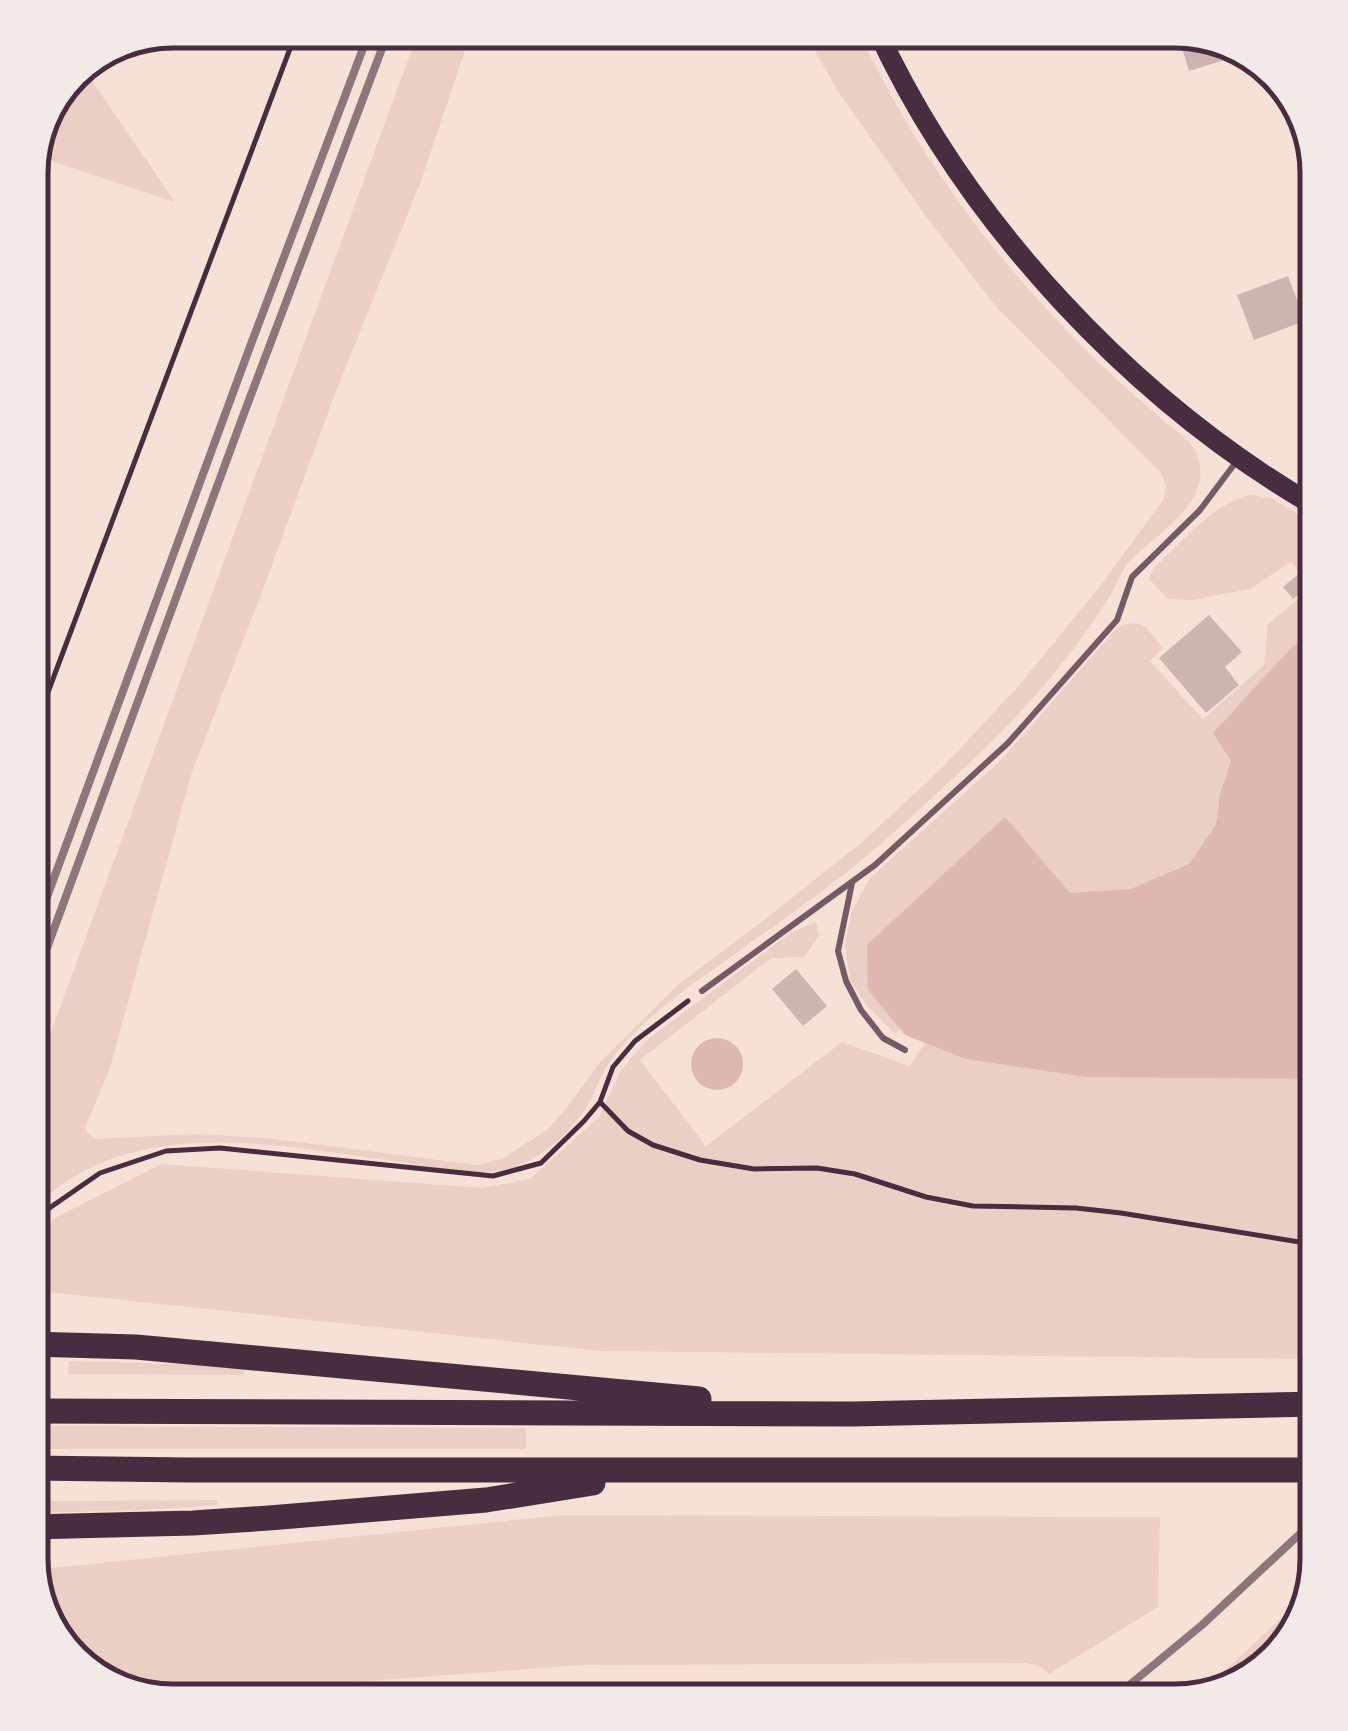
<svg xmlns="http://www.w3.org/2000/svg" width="1348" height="1731" font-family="Jost,sans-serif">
<rect width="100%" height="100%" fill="#f7e1d7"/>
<!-- green -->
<path fill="#ebcfc5" d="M 419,30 L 472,30 L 421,181 L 336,391 L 261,595 L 191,775 L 109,1071 L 86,1125 L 86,1131 L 95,1139 L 197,1134 L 265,1138 L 479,1165 L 504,1158 L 548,1129 L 569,1105 L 600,1062 L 679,984 L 764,920 L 861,843 L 942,768 L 1020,684 L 1101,585 L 1163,500 L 1166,487 L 1161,473 L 998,309 L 928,219 L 837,90 L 803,30 L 858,30 C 916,156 1001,268 1100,364 C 1120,383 1141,401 1162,419 C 1172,428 1185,436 1193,447 C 1197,452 1199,459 1200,466 C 1206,508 1153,536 1129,562 C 1122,570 1119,579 1114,589 C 1100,612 1084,636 1067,657 C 1019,720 958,774 900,827 C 847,876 787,917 728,959 C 697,981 665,1003 638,1029 C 626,1041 614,1055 605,1069 C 598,1081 595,1095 587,1106 C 568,1137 533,1166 497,1171 C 463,1175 427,1166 394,1161 C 271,1145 127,1111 30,1212 L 30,1089 Z
M 81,65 L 175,202 L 34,155 Z
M 1250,495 L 1271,498 L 1318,526 L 1318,646 L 1228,795 L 1211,845 L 1180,880 L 905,1024 L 895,1034 L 868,1007 L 850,980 L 845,945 L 851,913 L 870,878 L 1001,760 L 1117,628 C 1143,616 1147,629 1163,648 L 1150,661 L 1203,719 L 1264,665 L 1268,624 L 1313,587 L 1291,562 L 1250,589 L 1192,600 L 1168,599 L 1149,579 L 1153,569 C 1181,543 1213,503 1250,495 Z
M 816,922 L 819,936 L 804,957 L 771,958 L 640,1060 L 706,1146 L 842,1042 L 910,1066 L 930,1035 L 1318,1070 L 1318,1359 L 600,1351 L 30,1290 L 30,1277 L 53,1219 L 161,1164 L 482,1188 L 530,1179 L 599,1117 L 621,1070 L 648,1039 L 792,932 Z
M 69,1361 L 244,1366 L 244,1375 L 68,1374 Z
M 44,1426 L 526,1428 L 526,1449 L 37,1449 Z
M 217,1500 L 217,1505 L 145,1510 L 30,1513 L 30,1501 Z
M 562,1515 L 1160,1517 L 1158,1607 L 1049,1674 L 1041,1667 L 1027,1663 L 583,1665 L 152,1697 L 101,1682 L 54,1637 L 33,1570 Z
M 1309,1592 L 1299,1629 L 1254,1677 L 1193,1696 L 1232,1664 Z"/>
<!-- water -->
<path fill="#dcb8b0" d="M 1318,638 L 1318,1079 L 1086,1077 L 966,1059 L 905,1035 L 868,990 L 867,945 L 1005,817 L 1070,893 L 1131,889 L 1189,864 L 1216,825 L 1220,794 L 1231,761 L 1213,733 L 1293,646 Z
M691 1064a26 26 0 1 1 52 0a26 26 0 1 1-52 0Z"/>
<!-- building -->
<path fill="#ccb4b1" d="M 1154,30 L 1176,30 L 1180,41 L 1160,48 Z
M 1207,37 L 1246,49 L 1250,52 L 1189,71 L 1181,45 Z
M 1288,276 L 1305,321 L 1254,340 L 1237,295 Z
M 1301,572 L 1312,584 L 1293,599 L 1283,587 Z
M 1209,615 L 1242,652 L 1225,667 L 1239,685 L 1206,713 L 1159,658 Z
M 796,969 L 827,1006 L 803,1026 L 772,989 Z"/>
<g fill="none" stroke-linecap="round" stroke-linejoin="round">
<!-- path -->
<path stroke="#4a2c40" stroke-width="5" d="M 30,740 L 297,30
M 600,1102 L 628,1131 L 653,1145 L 700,1160 L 754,1169 L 817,1168 L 855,1174 L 926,1197 L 973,1206 L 1076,1208 L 1121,1213 L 1318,1245
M 30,1231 L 48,1209 L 100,1173 L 166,1151 L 220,1148 L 493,1176 L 541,1163 L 584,1121 L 600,1102 L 613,1067 L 635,1041 L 688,1001"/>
<!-- service -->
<path stroke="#755966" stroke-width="6" d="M 852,883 L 838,951 L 846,981 L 861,1010 L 883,1038 L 905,1050
M 702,991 L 875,865 L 1008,743 L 1117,620 L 1132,577 L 1200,510 L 1236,462"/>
<!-- secondary -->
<path stroke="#4a2c40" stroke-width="20" d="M 877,30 C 966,223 1134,402 1318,508"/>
<!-- motorway -->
<path stroke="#4a2c40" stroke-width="25" d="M 30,1344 L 136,1347 L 699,1399
M 30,1411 L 853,1414 L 1318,1404
M 30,1468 L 190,1470 L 1318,1470
M 30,1527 L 193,1523 L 269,1518 L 486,1500 L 593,1483"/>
<!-- rail -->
<path stroke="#8f747c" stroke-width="8" d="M 30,943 L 251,344 L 370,30
M 30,994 L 243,416 L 389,30
M 1110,1701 L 1202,1625 L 1318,1517"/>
</g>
<!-- crop -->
<path d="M0 0H1348V1731H0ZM173 48H1175A125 125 0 0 1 1300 173V1559A125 125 0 0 1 1175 1684H173A125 125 0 0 1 48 1559V173A125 125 0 0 1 173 48Z" fill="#f1eae7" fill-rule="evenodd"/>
<path fill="none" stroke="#4a2c40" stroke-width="5" d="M173 48H1175A125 125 0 0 1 1300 173V1559A125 125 0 0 1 1175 1684H173A125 125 0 0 1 48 1559V173A125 125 0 0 1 173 48Z"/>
</svg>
